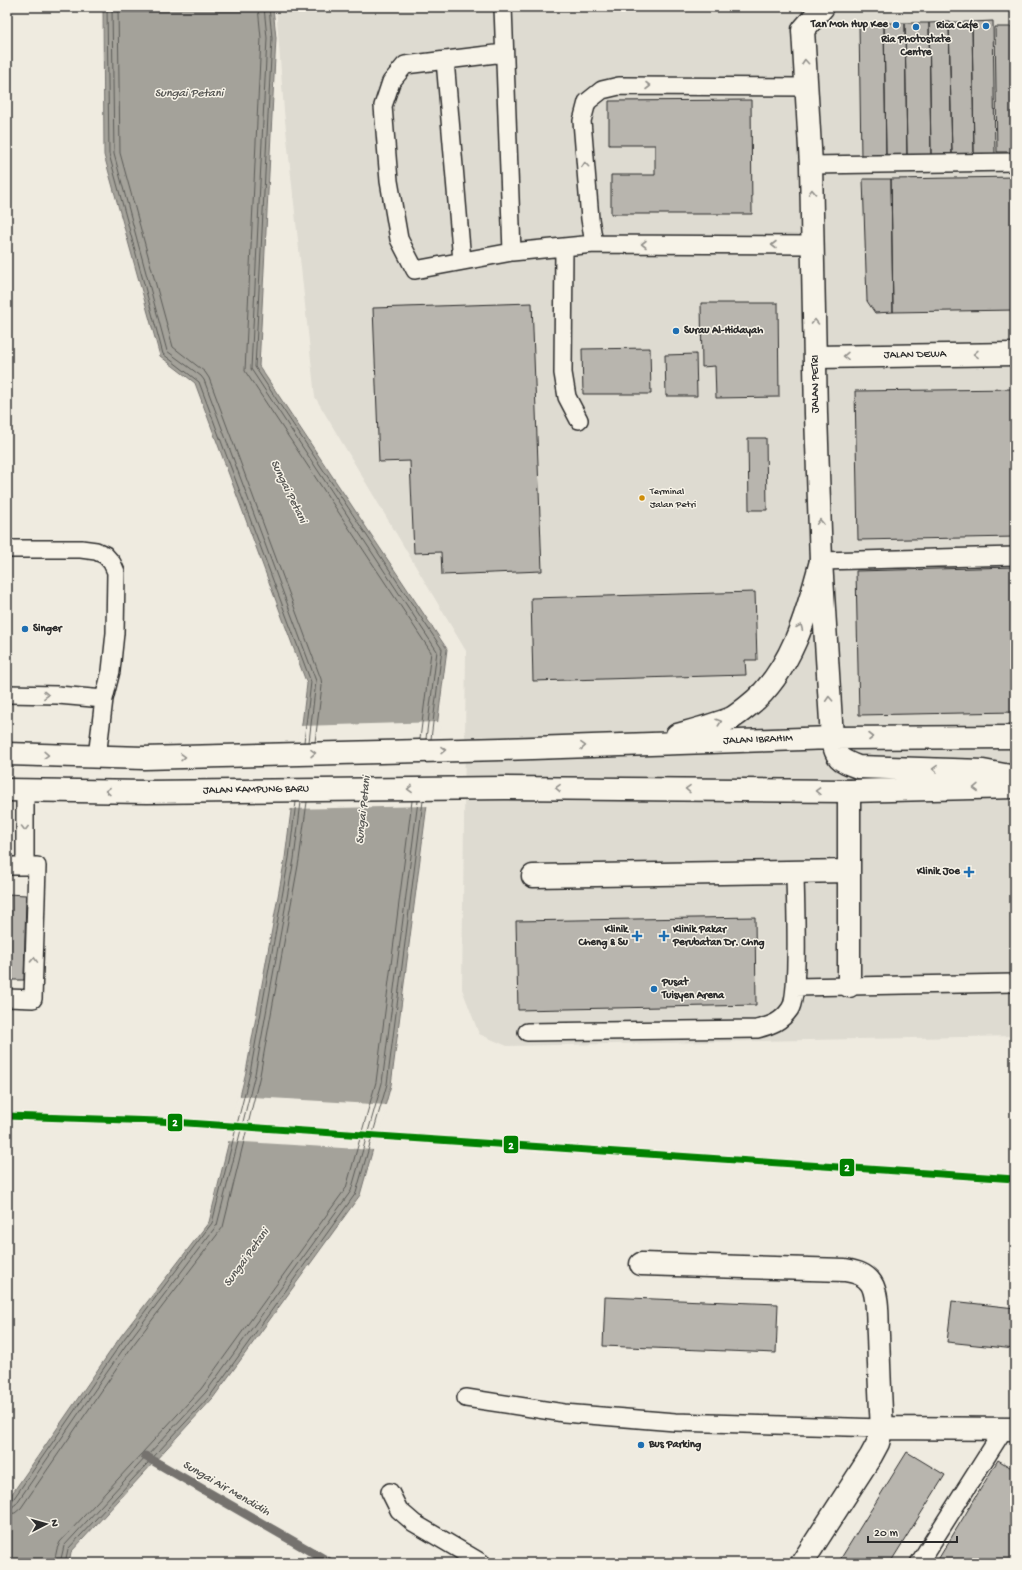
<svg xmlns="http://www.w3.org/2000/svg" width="1022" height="1570" font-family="'Gochi Hand',sans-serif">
<rect width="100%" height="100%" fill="#efebe0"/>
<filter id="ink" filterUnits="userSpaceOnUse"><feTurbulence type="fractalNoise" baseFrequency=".025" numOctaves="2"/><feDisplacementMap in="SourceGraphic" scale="8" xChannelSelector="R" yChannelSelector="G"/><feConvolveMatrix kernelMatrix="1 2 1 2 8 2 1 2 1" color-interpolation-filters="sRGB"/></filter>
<g filter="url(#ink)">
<!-- built -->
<path fill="#dedbd1" d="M 276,7 L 1015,7 L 1015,1036 L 507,1046 L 479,1034 L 462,989 L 466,651 L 315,397 L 284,111 Z"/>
<!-- water -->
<path fill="#a4a29a" stroke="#74726e" d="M 103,7 L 273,7 L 276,38 L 259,366 L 447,649 L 391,1085 L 360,1195 L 213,1398 L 71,1552 L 69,1563 L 7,1563 L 7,1501 L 121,1336 L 209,1222 L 246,1072 L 285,858 L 307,684 L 195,383 L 160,356 L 104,155 Z"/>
<!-- pier -->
<path fill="#efebe0" d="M 440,722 L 429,806 L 289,809 L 300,726 Z
M 238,1096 L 388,1105 L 374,1150 L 227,1141 Z"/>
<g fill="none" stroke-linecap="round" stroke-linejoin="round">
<!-- shore -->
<path stroke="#5b5b57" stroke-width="1" d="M 107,7 L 109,154 L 163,354 L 199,382 L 311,682 L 304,742
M 112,7 L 114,154 L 167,351 L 201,376 L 204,380 L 316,681 L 309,742
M 118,7 L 120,153 L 173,347 L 205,372 L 209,378 L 321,679 L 322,686 L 315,742
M 258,7 L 261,38 L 245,371 L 431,652 L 420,739
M 264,7 L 267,38 L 251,369 L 437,651 L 426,739
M 269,7 L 272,38 L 255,367 L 442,649 L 431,739
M 7,1503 L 12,1501 L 124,1339 L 212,1223 L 250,1073 L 289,858 L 296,802
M 7,1508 L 12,1507 L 16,1504 L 128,1342 L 217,1225 L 255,1074 L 294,859 L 301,802
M 7,1514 L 15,1513 L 21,1508 L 133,1345 L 223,1227 L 260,1075 L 299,860 L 307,802
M 54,1563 L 57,1549 L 60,1542 L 201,1389 L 346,1188 L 376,1082 L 412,801
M 60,1563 L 64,1546 L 206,1392 L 351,1191 L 382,1083 L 418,801
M 65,1563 L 68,1549 L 210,1396 L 356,1193 L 387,1084 L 423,801"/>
<!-- stream -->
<path stroke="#74726e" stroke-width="9" d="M 145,1456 L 331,1563"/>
</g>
<!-- building -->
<path fill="#b8b5ae" stroke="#2b2b2b" d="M 614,7 L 771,7 L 771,9 Z
M 993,21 L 995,155 L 974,155 L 972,22 Z
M 949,22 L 952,155 L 931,156 L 929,23 Z
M 949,22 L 972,22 L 974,155 L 952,155 Z
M 884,23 L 886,156 L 861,157 L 859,24 Z
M 884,23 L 905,23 L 907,156 L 886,156 Z
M 905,23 L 929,23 L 931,156 L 907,156 Z
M 995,27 L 1015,27 L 1015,152 L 997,152 Z
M 751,100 L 752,214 L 611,214 L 611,175 L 655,175 L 655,145 L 609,145 L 609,101 Z
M 1015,177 L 1015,310 L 893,312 L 891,179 Z
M 863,179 L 891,179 L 893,312 L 875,313 L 867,301 Z
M 532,303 L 542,571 L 442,575 L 441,552 L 414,553 L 410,461 L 379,462 L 373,308 Z
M 701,303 L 778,303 L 779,397 L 716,398 L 715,366 L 702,367 Z
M 650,348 L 651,394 L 583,394 L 582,349 Z
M 696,354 L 697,396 L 666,396 L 665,355 Z
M 1015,389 L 1015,537 L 858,540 L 855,391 Z
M 748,438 L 766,438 L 767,510 L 749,510 Z
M 1015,567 L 1015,712 L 859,715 L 856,571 Z
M 755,592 L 757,660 L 745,660 L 746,675 L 533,681 L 531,598 Z
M 7,894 L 26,895 L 24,980 L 7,980 Z
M 755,917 L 756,1005 L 518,1010 L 516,921 Z
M 605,1297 L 778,1304 L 776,1353 L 603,1346 Z
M 952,1301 L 1015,1308 L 1015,1349 L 947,1342 Z
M 907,1452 L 945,1475 L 890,1563 L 838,1563 Z
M 998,1460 L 1015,1470 L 1015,1563 L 936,1563 Z"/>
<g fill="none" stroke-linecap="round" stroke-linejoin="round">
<!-- lane casing -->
<g stroke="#2b2b2b" stroke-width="20">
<path id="lane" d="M 503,7 L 512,252
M 504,53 L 405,65 L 391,82 L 383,106 L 389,181 L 399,239 L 415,270 L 512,252 L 594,244
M 445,60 L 462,261
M 806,87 L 619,86 L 602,90 L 587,102 L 582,121 L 590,219 L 594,244 L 813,245
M 811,165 L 1015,162
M 564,247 L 563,373 L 567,397 L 579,420
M 7,549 L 81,549 L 96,551 L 105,555 L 112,563 L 116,572 L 115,633 L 111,671 L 104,699 L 97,757
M 821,561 L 1015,556
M 7,694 L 58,695 L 104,699
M 25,790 L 25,866
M 7,866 L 37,866 L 33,999 L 7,998
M 795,987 L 1015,983
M 527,1032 L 757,1029 C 772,1025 781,1022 790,1009 C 800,995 795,895 795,872
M 466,1398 L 564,1413 L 675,1422 L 882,1428
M 390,1492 L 399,1510 L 414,1523 L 482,1563
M 919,1563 L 1004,1429"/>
</g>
<!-- street casing -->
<g stroke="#2b2b2b" stroke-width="25">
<path id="street" d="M 816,357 L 1015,354
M 849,791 L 849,986
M 533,876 L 849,871
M 641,1264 L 845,1270 C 856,1272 865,1274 871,1283 C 879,1295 877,1322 878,1335 C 879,1366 880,1397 882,1428 L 878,1443 L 871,1456 L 802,1563
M 882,1428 L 1015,1429"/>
</g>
<!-- secondary casing -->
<g stroke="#2b2b2b" stroke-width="25">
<path id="secondary" d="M 823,7 L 803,30 L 811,165 L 816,414 L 821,561 L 832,738"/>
</g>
<!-- primary casing -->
<g stroke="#2b2b2b" stroke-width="25">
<path id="primary" d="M 677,735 C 695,730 715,725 732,718 C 737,715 742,711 747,707 C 791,674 808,611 821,561
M 832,738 C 836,758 839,760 858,767 L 983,771 L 1015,777
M 7,754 L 144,758 L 502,749 L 832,738 L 1015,737
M 7,790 L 147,792 L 505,788 L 849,791 L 1015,787"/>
</g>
<!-- lane -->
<use href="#lane" stroke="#f7f3e8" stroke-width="17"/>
<!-- street -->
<use href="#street" stroke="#f7f3e8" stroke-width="22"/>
<!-- secondary -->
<use href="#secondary" stroke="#f7f3e8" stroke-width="22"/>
<!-- primary -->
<use href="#primary" stroke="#f7f3e8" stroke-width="22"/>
<!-- rail-1 casing -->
<g stroke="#f7f3e8" stroke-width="10">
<path id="rail-1" d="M 7,1116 L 158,1121 L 1015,1179"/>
</g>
<!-- rail-1 -->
<use href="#rail-1" stroke="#008000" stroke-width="7"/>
</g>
<!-- one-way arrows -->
<defs><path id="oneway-chevron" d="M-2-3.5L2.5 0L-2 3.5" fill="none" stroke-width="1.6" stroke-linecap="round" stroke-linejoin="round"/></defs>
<g stroke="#918f8a">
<use href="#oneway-chevron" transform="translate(805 62) rotate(-94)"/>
<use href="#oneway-chevron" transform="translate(648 86)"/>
<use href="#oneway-chevron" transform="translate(585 165) rotate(-95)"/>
<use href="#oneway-chevron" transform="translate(812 192) rotate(-92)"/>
<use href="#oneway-chevron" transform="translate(644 244) rotate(-180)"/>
<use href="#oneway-chevron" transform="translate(774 245) rotate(-180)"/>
<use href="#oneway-chevron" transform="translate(815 322) rotate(-91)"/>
<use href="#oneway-chevron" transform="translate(976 354) rotate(179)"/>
<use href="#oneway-chevron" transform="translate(846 356) rotate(179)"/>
<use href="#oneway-chevron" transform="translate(820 522) rotate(-92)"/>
<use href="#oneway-chevron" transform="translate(800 627) rotate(-67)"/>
<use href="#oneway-chevron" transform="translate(46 695) rotate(1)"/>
<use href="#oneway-chevron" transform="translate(829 699) rotate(-93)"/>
<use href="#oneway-chevron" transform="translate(719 722) rotate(-18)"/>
<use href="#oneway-chevron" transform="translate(871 737)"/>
<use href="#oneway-chevron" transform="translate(583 746) rotate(-2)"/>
<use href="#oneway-chevron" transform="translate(443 750) rotate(-1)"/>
<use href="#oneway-chevron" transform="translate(313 753) rotate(-1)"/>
<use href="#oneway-chevron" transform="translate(46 755) rotate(2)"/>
<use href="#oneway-chevron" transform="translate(183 757) rotate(-1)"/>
<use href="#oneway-chevron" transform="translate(935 769) rotate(-178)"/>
<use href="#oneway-chevron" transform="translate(558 788) rotate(-179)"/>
<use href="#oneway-chevron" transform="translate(976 788) rotate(179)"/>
<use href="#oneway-chevron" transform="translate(410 789) rotate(179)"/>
<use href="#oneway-chevron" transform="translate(688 789) rotate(-179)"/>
<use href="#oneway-chevron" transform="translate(108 791) rotate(-179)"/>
<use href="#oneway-chevron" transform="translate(818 791) rotate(-179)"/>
<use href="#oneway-chevron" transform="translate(25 828) rotate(90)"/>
<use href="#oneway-chevron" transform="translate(34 960) rotate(-88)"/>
</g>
</g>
<!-- markers -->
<g fill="#1f6fb2" stroke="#f7f3e8" stroke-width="1.5">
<circle cx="896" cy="25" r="4"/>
<circle cx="986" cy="26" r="4"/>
<circle cx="916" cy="27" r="4"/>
<circle cx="676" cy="331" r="4"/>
<circle cx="25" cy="629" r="4"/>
<path d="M967 866h4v4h4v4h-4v4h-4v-4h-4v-4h4z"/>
<path d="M635 930h4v4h4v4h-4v4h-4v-4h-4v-4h4z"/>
<path d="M662 930h4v4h4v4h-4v4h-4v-4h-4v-4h4z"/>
<circle cx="654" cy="989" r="4"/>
<circle cx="641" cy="1445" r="4"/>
</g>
<circle fill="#ce8d09" stroke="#f7f3e8" stroke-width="1.5" cx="642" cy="498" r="3.5"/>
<g text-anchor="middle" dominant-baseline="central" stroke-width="3" stroke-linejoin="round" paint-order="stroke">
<!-- bus labels -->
<g font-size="10" fill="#2b2b2b" stroke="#f7f3e8" text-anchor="start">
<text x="650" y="492">Terminal<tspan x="650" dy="13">Jalan Petri</tspan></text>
</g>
<!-- poi labels -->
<g font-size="11" font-weight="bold" fill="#2b2b2b" stroke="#f7f3e8" text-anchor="start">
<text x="888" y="25" text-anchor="end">Tan Moh Hup Kee</text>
<text x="978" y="26" text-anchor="end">Rica Cafe</text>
<text x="916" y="40" text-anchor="middle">Ria Photostate<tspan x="916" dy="13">Centre</tspan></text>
<text x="684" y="331">Surau Al-Hidayah</text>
<text x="33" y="629">Singer</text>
<text x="960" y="872" text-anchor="end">Klinik Joe</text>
<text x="628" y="930" text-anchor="end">Klinik<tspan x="628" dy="13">Cheng &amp; Su</tspan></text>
<text x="673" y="930">Klinik Pakar<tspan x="673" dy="13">Perubatan Dr. Chng</tspan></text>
<text x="662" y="983">Pusat<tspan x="662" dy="13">Tuisyen Arena</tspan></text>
<text x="649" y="1445">Bus Parking</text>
</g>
<!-- street labels -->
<g font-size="11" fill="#2b2b2b" stroke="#f7f3e8">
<text transform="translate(915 355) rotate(-1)">JALAN DEWA</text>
<text transform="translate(816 384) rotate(-90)">JALAN PETRI</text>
<text transform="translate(758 740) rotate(-2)">JALAN IBRAHIM</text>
<text transform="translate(256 790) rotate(-1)">JALAN KAMPUNG BARU</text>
</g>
<!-- water labels -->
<g font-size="12" font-style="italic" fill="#555552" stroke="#f7f3e8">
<text x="189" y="94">Sungai Petani</text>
<text transform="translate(288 492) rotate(64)">Sungai Petani</text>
<text transform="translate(364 810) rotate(-84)">Sungai Petani</text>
<text transform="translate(247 1258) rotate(-54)">Sungai Petani</text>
<text transform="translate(226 1489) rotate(30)">Sungai Air Mendidih</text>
</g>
</g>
<g stroke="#f7f3e8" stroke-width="1.5">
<rect x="167" y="1113" width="16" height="19" rx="4" fill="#008000"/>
<rect x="503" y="1135" width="16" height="19" rx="4" fill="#008000"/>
<rect x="839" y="1158" width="16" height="19" rx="4" fill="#008000"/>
</g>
<g font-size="11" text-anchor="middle" font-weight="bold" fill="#fff">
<text x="175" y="1126">2</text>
<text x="511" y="1149">2</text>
<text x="847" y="1171">2</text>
</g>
<!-- margin -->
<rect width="1022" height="1570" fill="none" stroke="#f7f3e8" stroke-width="24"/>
<rect x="12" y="12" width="998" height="1546" fill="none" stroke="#2b2b2b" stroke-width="1.5" filter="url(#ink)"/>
<!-- north arrow -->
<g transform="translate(46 1524) rotate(84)" stroke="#f7f3e8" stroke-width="3" paint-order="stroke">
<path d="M0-3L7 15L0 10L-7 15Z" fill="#2b2b2b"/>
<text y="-6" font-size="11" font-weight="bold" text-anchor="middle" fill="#2b2b2b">N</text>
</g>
<!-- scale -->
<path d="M868 1536v6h89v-6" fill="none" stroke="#2b2b2b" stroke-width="2"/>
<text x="874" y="1536" font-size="12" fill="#2b2b2b" stroke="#f7f3e8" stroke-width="3" paint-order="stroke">20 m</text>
</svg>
